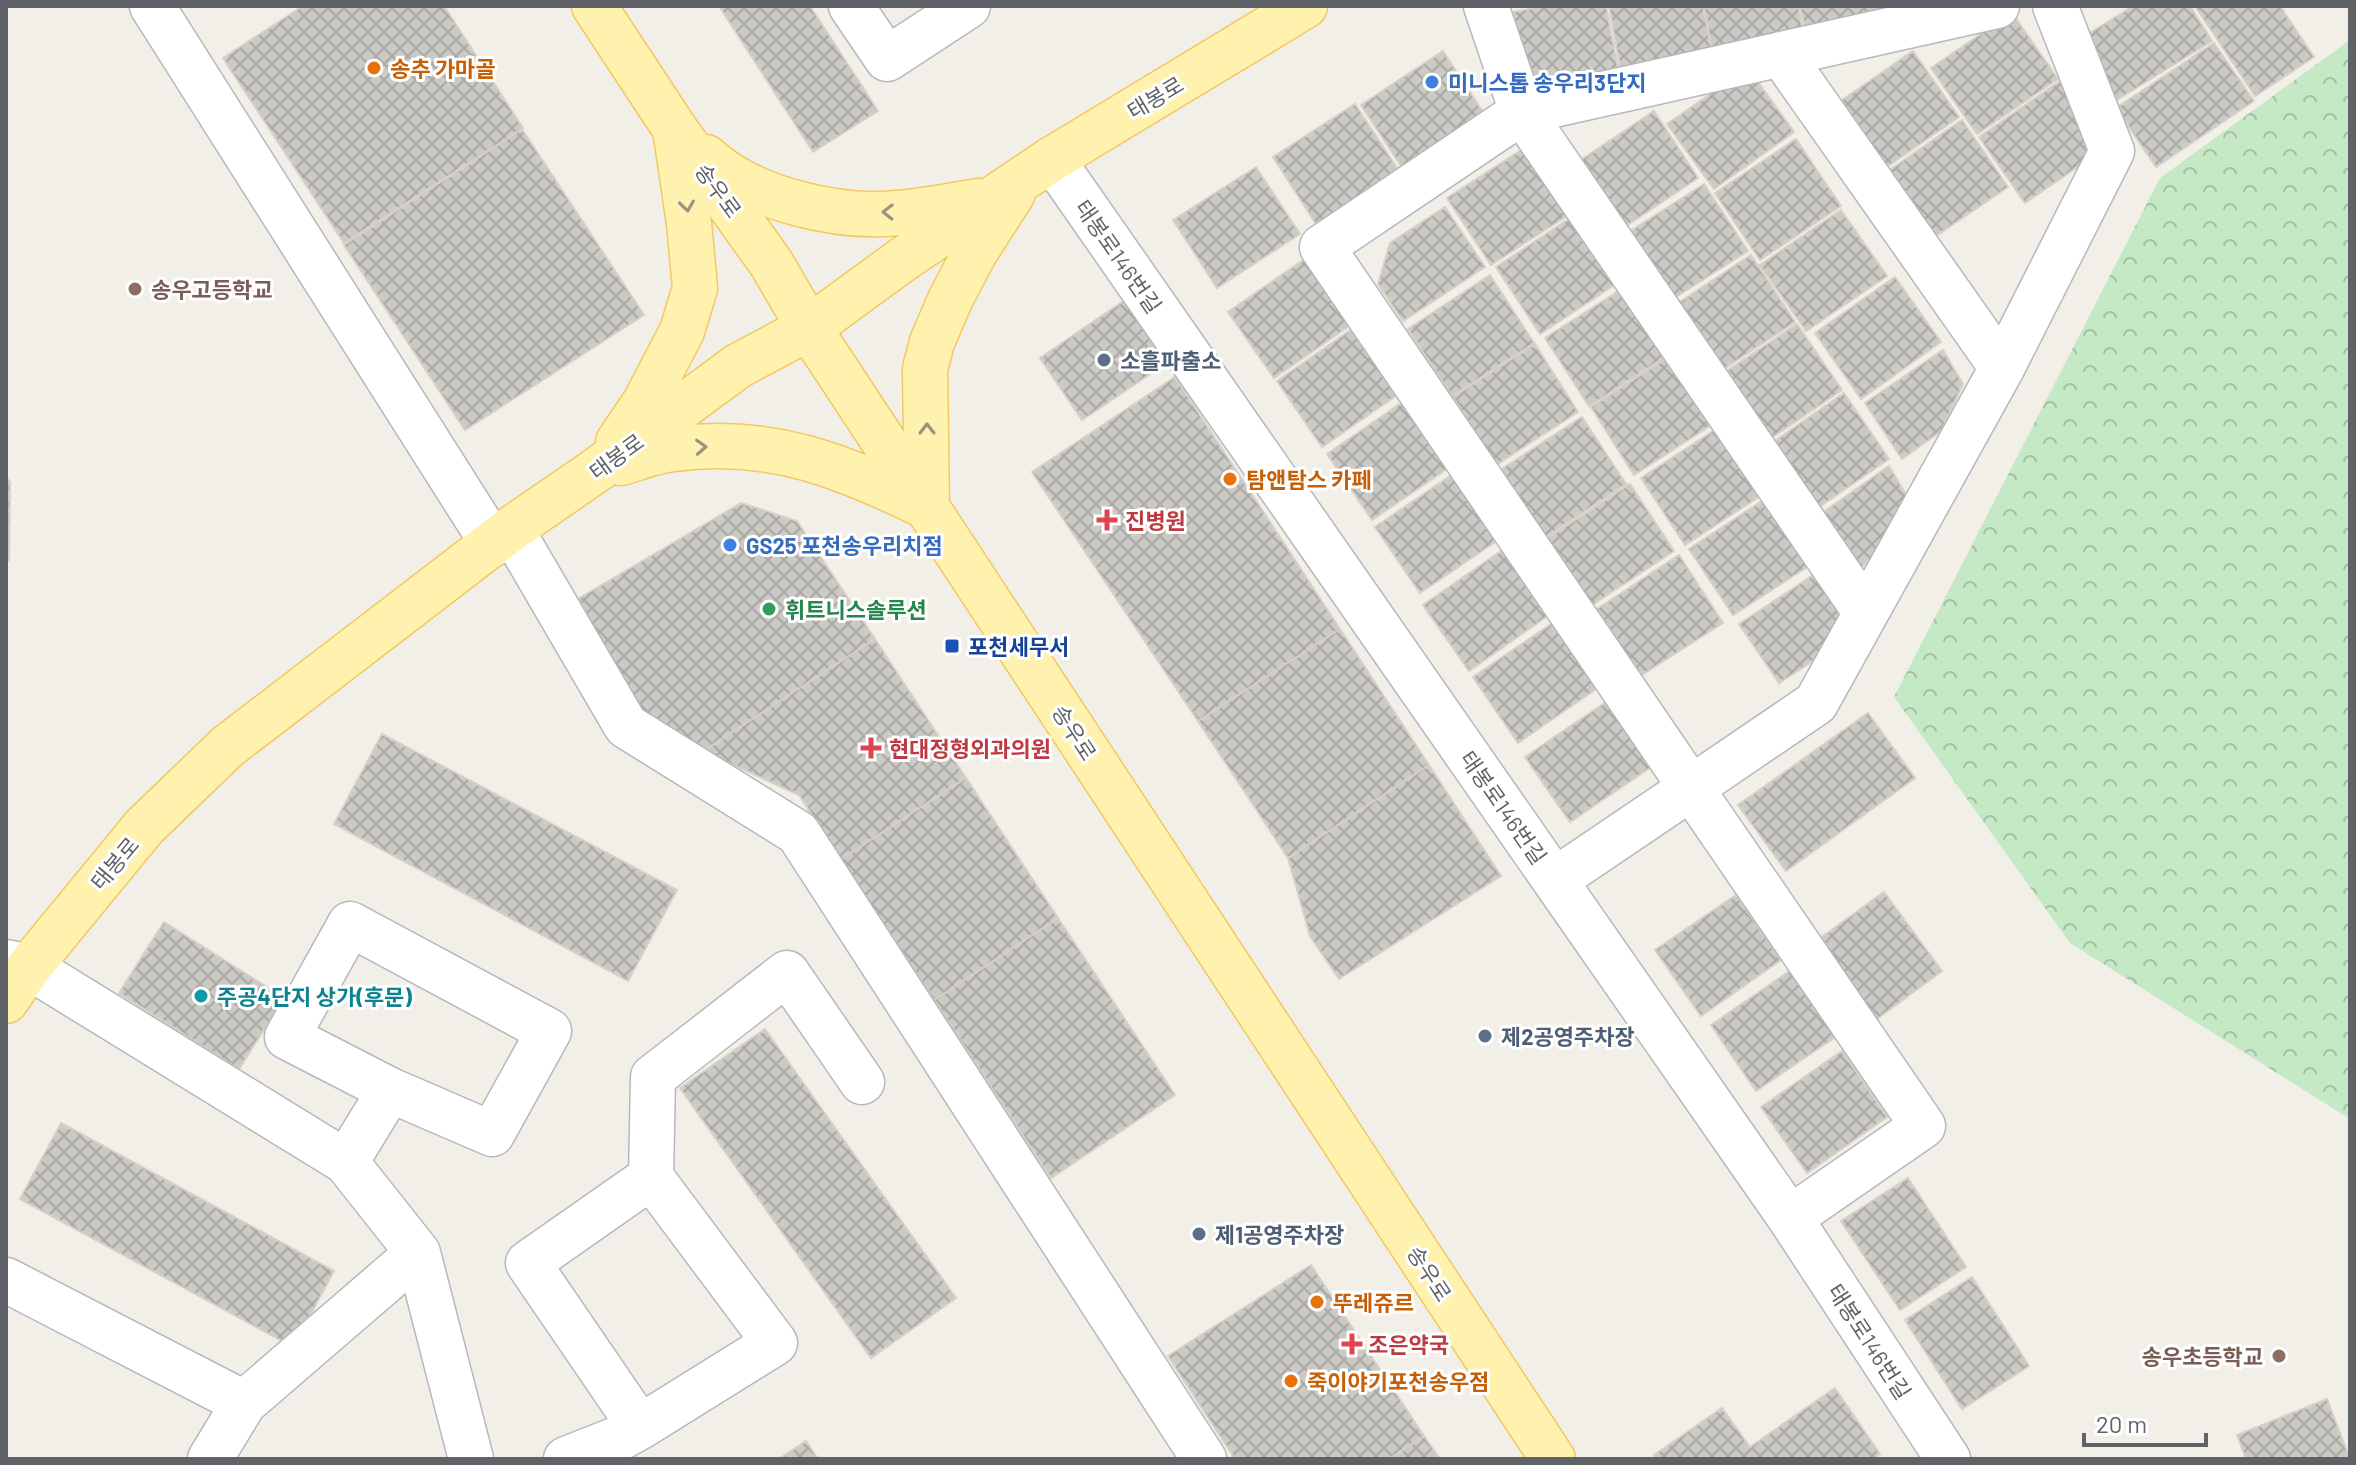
<svg xmlns="http://www.w3.org/2000/svg" width="2356" height="1465" font-family="Barlow,'Noto Sans KR',sans-serif">
<defs>
<pattern id="forest-crowns" width="20" height="18" patternUnits="userSpaceOnUse" patternTransform="scale(2)"><rect width="20" height="18" fill="#c5e8c5"/><path d="M2 6a3 3 0 1 1 6 0M12 15a3 3 0 1 1 6 0" fill="none" stroke="#a3c0a4"/></pattern>
<pattern id="building-cross-hatch" width="8" height="8" patternUnits="userSpaceOnUse" patternTransform="scale(2)"><rect width="8" height="8" fill="#cccac5"/><path d="M0 0l8 8M0 8l8-8" fill="none" stroke="#a9a8a4"/></pattern>
</defs>
<rect width="100%" height="100%" fill="#f1efe8"/>
<!-- forest -->
<path fill="url(#forest-crowns)" d="M 2350,40 L 2350,1119 L 2070,943 L 1894,697 L 2160,178 Z"/>
<!-- building -->
<path fill="url(#building-cross-hatch)" stroke="#d6d1c6" stroke-width="2" d="M 303,6 L 444,6 L 523,128 L 344,243 L 223,58 Z
M 719,6 L 810,6 L 878,111 L 813,152 Z
M 1547,6 L 1606,6 L 1619,74 L 1528,91 L 1513,12 Z
M 1609,6 L 1703,6 L 1712,54 L 1621,72 Z
M 1704,6 L 1798,6 L 1804,37 L 1713,54 Z
M 1800,6 L 1894,6 L 1897,17 L 1806,34 Z
M 2133,6 L 2190,6 L 2212,41 L 2112,103 L 2074,43 Z
M 2195,6 L 2280,6 L 2314,57 L 2255,96 Z
M 2012,13 L 2058,79 L 1977,134 L 1931,68 Z
M 2214,43 L 2254,101 L 2156,167 L 2116,108 Z
M 1443,51 L 1487,118 L 1405,172 L 1361,105 Z
M 1913,51 L 1959,117 L 1878,173 L 1832,107 Z
M 1748,68 L 1794,132 L 1714,189 L 1667,124 Z
M 2060,81 L 2105,148 L 2025,203 L 1979,137 Z
M 1355,104 L 1399,171 L 1316,224 L 1273,157 Z
M 1654,111 L 1698,178 L 1617,232 L 1572,166 Z
M 1962,120 L 2008,187 L 1927,242 L 1881,176 Z
M 522,129 L 644,315 L 465,430 L 344,245 Z
M 1796,139 L 1841,206 L 1760,260 L 1715,193 Z
M 1529,145 L 1573,212 L 1491,265 L 1447,198 Z
M 1256,167 L 1300,234 L 1217,288 L 1173,220 Z
M 1704,184 L 1748,251 L 1665,304 L 1621,237 Z
M 1445,207 L 1485,267 L 1403,321 L 1378,284 L 1390,243 Z
M 1841,210 L 1887,276 L 1806,331 L 1760,265 Z
M 1578,213 L 1622,280 L 1540,334 L 1496,267 Z
M 1751,255 L 1795,322 L 1713,376 L 1669,309 Z
M 1309,256 L 1355,322 L 1274,378 L 1228,312 Z
M 1490,275 L 1534,343 L 1452,396 L 1408,329 Z
M 1895,277 L 1941,342 L 1861,399 L 1815,333 Z
M 1628,285 L 1671,353 L 1589,406 L 1545,338 Z
M 1125,300 L 1168,362 L 1082,420 L 1040,358 Z
M 1797,324 L 1842,390 L 1761,445 L 1716,378 Z
M 1358,325 L 1403,391 L 1322,447 L 1277,381 Z
M 1535,344 L 1578,412 L 1496,465 L 1453,397 Z
M 1943,350 L 1963,384 L 1941,431 L 1902,459 L 1865,403 Z
M 1673,354 L 1716,422 L 1634,475 L 1591,407 Z
M 1175,377 L 1340,629 L 1198,721 L 1032,472 Z
M 1844,393 L 1889,459 L 1809,514 L 1763,449 Z
M 1407,399 L 1453,465 L 1372,520 L 1327,454 Z
M 1582,417 L 1626,484 L 1544,538 L 1500,470 Z
M 1724,424 L 1768,491 L 1685,545 L 1641,478 Z
M 1889,466 L 1910,501 L 1888,547 L 1849,576 L 1812,520 Z
M 1456,472 L 1501,538 L 1420,593 L 1375,527 Z
M 6,477 L 10,482 L 9,560 L 6,563 Z
M 1630,484 L 1674,551 L 1592,605 L 1548,538 Z
M 1771,495 L 1815,562 L 1733,615 L 1689,549 Z
M 741,503 L 797,521 L 875,639 L 703,751 L 634,710 L 571,603 Z
M 1504,549 L 1549,615 L 1469,671 L 1423,605 Z
M 1679,555 L 1723,623 L 1640,676 L 1597,609 Z
M 1821,570 L 1845,607 L 1834,647 L 1779,683 L 1739,624 Z
M 1554,622 L 1599,687 L 1518,743 L 1473,677 Z
M 1340,629 L 1429,765 L 1288,858 L 1198,721 Z
M 875,639 L 966,778 L 841,859 L 799,795 L 703,751 Z
M 1606,702 L 1651,767 L 1570,822 L 1525,757 Z
M 1868,713 L 1915,778 L 1786,871 L 1738,805 Z
M 382,734 L 677,890 L 628,981 L 334,824 Z
M 1429,765 L 1501,876 L 1339,979 L 1310,936 L 1288,858 Z
M 966,778 L 1058,918 L 934,1000 L 841,859 Z
M 1884,892 L 1942,971 L 1877,1019 L 1819,939 Z
M 1736,895 L 1781,960 L 1701,1016 L 1655,950 Z
M 1058,918 L 1175,1095 L 1051,1178 L 934,1000 Z
M 164,922 L 284,998 L 239,1069 L 119,993 Z
M 1791,970 L 1837,1036 L 1756,1091 L 1711,1025 Z
M 765,1029 L 956,1298 L 871,1358 L 680,1088 Z
M 1842,1051 L 1887,1117 L 1807,1173 L 1761,1107 Z
M 61,1123 L 334,1271 L 293,1347 L 20,1199 Z
M 1908,1178 L 1966,1267 L 1900,1310 L 1841,1221 Z
M 1311,1265 L 1424,1436 L 1389,1459 L 1235,1459 L 1168,1356 Z
M 1972,1277 L 2029,1366 L 1962,1409 L 1905,1320 Z
M 1835,1388 L 1880,1454 L 1873,1459 L 1657,1459 L 1654,1455 L 1722,1408 L 1750,1447 Z
M 2327,1399 L 2350,1459 L 2246,1459 L 2237,1435 Z
M 1424,1436 L 1440,1459 L 1389,1459 Z
M 806,1441 L 818,1459 L 779,1459 Z"/>
<g fill="none" stroke-linecap="round" stroke-linejoin="round">
<!-- minor casing -->
<g stroke="#b5b8bc" stroke-width="47">
<path id="minor" d="M 152,6 L 493,544
M 851,6 L 887,59 L 968,6
M 1486,6 L 1522,112 L 1866,613
M 1781,54 L 2002,368
M 1052,159 L 1790,1218 L 1948,1459
M 511,529 L 626,726 L 798,833 L 1204,1459
M 1555,880 L 1691,788 L 1322,247 L 1522,112 L 1997,6
M 6,962 L 29,967 L 346,1162 L 418,1253 L 471,1459
M 346,1162 L 390,1090 L 287,1037 L 350,924 L 549,1031 L 492,1134 L 390,1090
M 651,1177 L 653,1077 L 787,973 L 862,1082
M 1790,1218 L 1923,1126 L 1691,788 L 1816,703 L 2002,368 L 2112,151 L 2055,6
M 6,1280 L 244,1403
M 210,1459 L 244,1403 L 418,1253
M 566,1459 L 622,1437 L 640,1427 L 775,1343 L 651,1177 L 528,1263 L 640,1427"/>
</g>
<!-- major casing -->
<g stroke="#f2c960" stroke-width="47">
<path id="major" d="M 594,6 L 675,129 L 771,263 L 809,328 L 1553,1459
M 706,157 C 751,199 837,219 898,213 C 925,211 952,205 979,201
M 618,442 L 645,402 L 682,331 L 695,288 L 689,223 L 676,135
M 621,463 C 638,458 656,451 674,449 C 770,436 843,466 927,507 L 925,369 L 932,342 L 950,300 L 974,254 L 1013,193
M 6,1001 L 29,967 L 144,827 L 227,747 L 511,529 L 598,469 L 738,366 L 809,328 L 902,260 L 1052,159 L 1305,6"/>
</g>
<!-- minor -->
<use href="#minor" stroke="#fff" stroke-width="44"/>
<!-- major -->
<use href="#major" stroke="#fff2af" stroke-width="44"/>
</g>
<!-- one-way arrows -->
<defs><path id="oneway-chevron" d="M-2-3.5L2.5 0L-2 3.5" fill="none" stroke-width="1.6" stroke-linecap="round" stroke-linejoin="round" transform="scale(2)"/></defs>
<g stroke="#979581">
<use href="#oneway-chevron" transform="translate(687 206) rotate(82)"/>
<use href="#oneway-chevron" transform="translate(888 212) rotate(-179)"/>
<use href="#oneway-chevron" transform="translate(927 429) rotate(-90)"/>
<use href="#oneway-chevron" transform="translate(701 447) rotate(-3)"/>
</g>
<!-- markers -->
<g fill="#e8710a" stroke="#fff" stroke-width="3">
<circle cx="374" cy="68" r="8"/>
<circle cx="1230" cy="479" r="8"/>
<circle cx="1317" cy="1302" r="8"/>
<circle cx="1291" cy="1381" r="8"/>
</g>
<g fill="#3f7fe0" stroke="#fff" stroke-width="3">
<circle cx="1432" cy="82" r="8"/>
<circle cx="730" cy="545" r="8"/>
</g>
<g fill="#8d6e63" stroke="#fff" stroke-width="3">
<circle cx="135" cy="289" r="8"/>
<circle cx="2279" cy="1356" r="8"/>
</g>
<g fill="#5c6f8a" stroke="#fff" stroke-width="3">
<circle cx="1104" cy="360" r="8"/>
<circle cx="1485" cy="1036" r="8"/>
<circle cx="1199" cy="1234" r="8"/>
</g>
<g fill="#e0444e" stroke="#fff" stroke-width="3">
<path d="M1103 508h8v8h8v8h-8v8h-8v-8h-8v-8h8z"/>
<path d="M867 736h8v8h8v8h-8v8h-8v-8h-8v-8h8z"/>
<path d="M1348 1332h8v8h8v8h-8v8h-8v-8h-8v-8h8z"/>
</g>
<circle fill="#2e9e5b" stroke="#fff" stroke-width="3" cx="769" cy="609" r="8"/>
<rect fill="#1a4fb4" stroke="#fff" stroke-width="3" x="944" y="638" width="16" height="16" rx="4"/>
<circle fill="#0f9aa8" stroke="#fff" stroke-width="3" cx="201" cy="996" r="8"/>
<g text-anchor="middle" dominant-baseline="central" stroke-width="6" stroke-linejoin="round" paint-order="stroke">
<!-- food labels -->
<g font-size="22" font-weight="bold" fill="#c56008" stroke="#fff" text-anchor="start">
<text x="390" y="68">송추 가마골</text>
<text x="1246" y="479">탐앤탐스 카페</text>
<text x="1333" y="1302">뚜레쥬르</text>
<text x="1307" y="1381">죽이야기포천송우점</text>
</g>
<!-- shop labels -->
<g font-size="22" font-weight="bold" fill="#366cbe" stroke="#fff" text-anchor="start">
<text x="1448" y="82">미니스톱 송우리3단지</text>
<text x="746" y="545">GS25 포천송우리치점</text>
</g>
<!-- street labels -->
<g font-size="22" fill="#5f6368" stroke="#fff">
<text transform="translate(1155 97) rotate(-31)">태봉로</text>
<text transform="translate(719 190) rotate(54)">송우로</text>
<text transform="translate(1119 256) rotate(55)">태봉로146번길</text>
<text transform="translate(616 456) rotate(-36)">태봉로</text>
<text transform="translate(1075 732) rotate(57)">송우로</text>
<text transform="translate(1504 807) rotate(55)">태봉로146번길</text>
<text transform="translate(114 863) rotate(-50)">태봉로</text>
<text transform="translate(1430 1273) rotate(57)">송우로</text>
<text transform="translate(1870 1341) rotate(57)">태봉로146번길</text>
</g>
<!-- education labels -->
<g font-size="22" font-weight="bold" fill="#785e54" stroke="#fff" text-anchor="start">
<text x="151" y="289">송우고등학교</text>
<text x="2263" y="1356" text-anchor="end">송우초등학교</text>
</g>
<!-- service labels -->
<g font-size="22" font-weight="bold" fill="#4e5e75" stroke="#fff" text-anchor="start">
<text x="1120" y="360">소흘파출소</text>
<text x="1501" y="1036">제2공영주차장</text>
<text x="1215" y="1234">제1공영주차장</text>
</g>
<!-- health labels -->
<g font-size="22" font-weight="bold" fill="#be3a42" stroke="#fff" text-anchor="start">
<text x="1125" y="520">진병원</text>
<text x="889" y="748">현대정형외과의원</text>
<text x="1368" y="1344">조은약국</text>
</g>
<!-- leisure labels -->
<g font-size="22" font-weight="bold" fill="#27864d" stroke="#fff" text-anchor="start">
<text x="785" y="609">휘트니스솔루션</text>
</g>
<!-- transit labels -->
<g font-size="22" font-weight="bold" fill="#164399" stroke="#fff" text-anchor="start">
<text x="968" y="646">포천세무서</text>
</g>
<!-- culture labels -->
<g font-size="22" font-weight="bold" fill="#0d838f" stroke="#fff" text-anchor="start">
<text x="217" y="996">주공4단지 상가(후문)</text>
</g>
</g>
<!-- border -->
<rect width="2356" height="1465" fill="none" stroke="#5f6368" stroke-width="16"/>
<!-- scale -->
<path d="M2084 1433v12h122v-12" fill="none" stroke="#5f6368" stroke-width="4"/>
<text x="2096" y="1433" font-size="24" fill="#5f6368" stroke="#ffffff" stroke-width="6" paint-order="stroke">20 m</text>
</svg>
